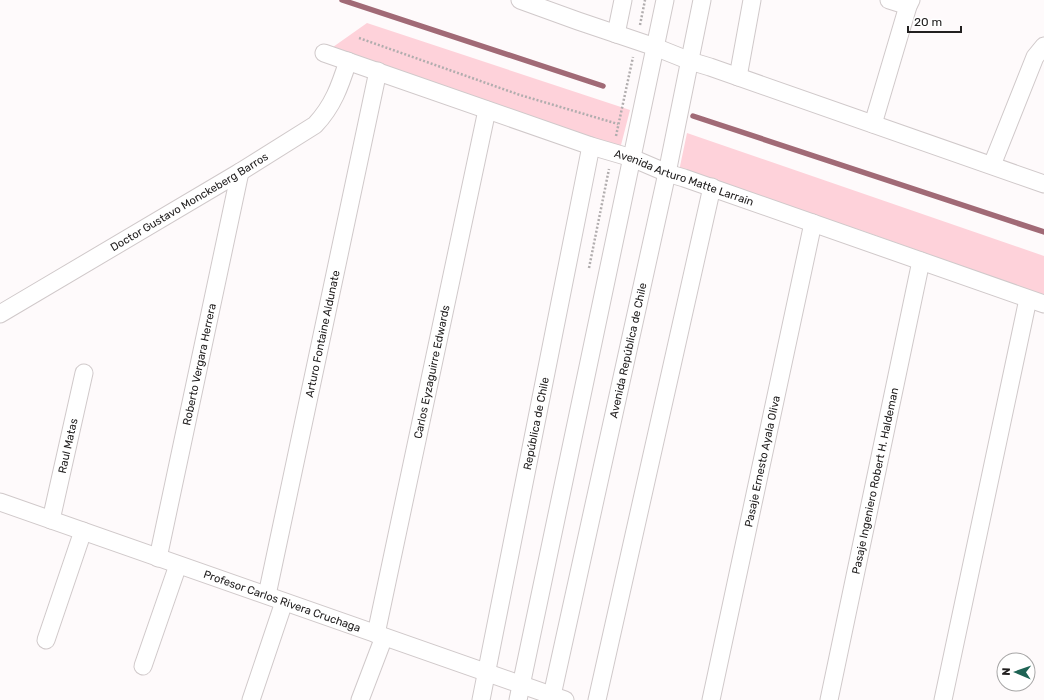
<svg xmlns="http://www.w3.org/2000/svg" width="1044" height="700" font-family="Rubik,sans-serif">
<rect width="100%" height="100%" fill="#fefafb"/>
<!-- green -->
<path fill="#fed2da" d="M 367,23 L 630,110 L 620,149 L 333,47 Z
M 687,133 L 1044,256 L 1044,295 L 863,231 L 679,171 Z"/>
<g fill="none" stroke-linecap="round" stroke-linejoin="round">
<!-- stream -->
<path stroke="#a16a76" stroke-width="5.5" d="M 342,0 L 603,86
M 693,116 L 1044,232"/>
<!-- minor casing -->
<g stroke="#d0c9ca" stroke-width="19">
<g id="minor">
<path d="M 520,0 L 578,21 L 655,47 L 690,61 L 710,67 L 1044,184"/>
<path d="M 889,0 L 908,6"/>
<path d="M 616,34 L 623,0"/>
<path id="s1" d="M 324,53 L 591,146 L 632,158 L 667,173 L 684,178 L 1044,304"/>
<path d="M 738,77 L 752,0"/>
<path d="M 873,124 L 908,6 L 911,0"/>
<path d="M 992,165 L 1035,57 L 1044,46"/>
<path id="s2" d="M 0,314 L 240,172 L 315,125 C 333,106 340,86 348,61"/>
<path id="s3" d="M 0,502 L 565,700"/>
<path id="s4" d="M 51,520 L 84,373"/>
<path id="s5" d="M 158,558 L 240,172"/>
<path id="s6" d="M 267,595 L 378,71"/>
<path id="s7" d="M 376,634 L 487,110"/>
<path d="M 46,640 L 83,531"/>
<path d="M 143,666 L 178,565"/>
<path d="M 251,700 L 284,602"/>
<path d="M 360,700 L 384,637"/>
<path id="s8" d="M 481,700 L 591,146"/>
<path d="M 518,700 L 665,0"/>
<path id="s9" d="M 551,700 L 667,173 L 702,0"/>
<path d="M 597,700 L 712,187"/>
<path id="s10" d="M 711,700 L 813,223"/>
<path id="s11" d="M 829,700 L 921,261"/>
<path d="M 943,700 L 1028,299"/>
</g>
</g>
<!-- path -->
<path stroke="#b1adae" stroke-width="2.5" stroke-dasharray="2 2" stroke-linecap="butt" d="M 640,25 L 645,0
M 359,38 L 520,95 L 618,124
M 616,136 L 633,57
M 589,268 L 609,169"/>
<!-- minor -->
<use href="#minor" stroke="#fff" stroke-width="17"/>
</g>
<g text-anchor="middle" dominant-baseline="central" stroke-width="4" stroke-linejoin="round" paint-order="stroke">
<!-- street labels -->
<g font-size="11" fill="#222020" stroke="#fff">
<text stroke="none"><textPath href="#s1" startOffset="381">Avenida Arturo Matte Larrain</textPath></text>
<text stroke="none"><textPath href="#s2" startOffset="220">Doctor Gustavo Monckeberg Barros</textPath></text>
<text stroke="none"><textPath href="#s6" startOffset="267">Arturo Fontaine Aldunate</textPath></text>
<text stroke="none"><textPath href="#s9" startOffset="358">Avenida República de Chile</textPath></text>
<text stroke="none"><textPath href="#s5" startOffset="198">Roberto Vergara Herrera</textPath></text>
<text stroke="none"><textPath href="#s7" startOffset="268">Carlos Eyzaguirre Edwards</textPath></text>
<text stroke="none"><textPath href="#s8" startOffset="282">República de Chile</textPath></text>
<text stroke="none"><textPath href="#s4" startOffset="76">Raul Matas</textPath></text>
<text stroke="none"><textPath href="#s10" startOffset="244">Pasaje Ernesto Ayala Oliva</textPath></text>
<text stroke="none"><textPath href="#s11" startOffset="224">Pasaje Ingeniero Robert H. Haldeman</textPath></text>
<text stroke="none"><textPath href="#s3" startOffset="299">Profesor Carlos Rivera Cruchaga</textPath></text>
</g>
</g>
<!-- north arrow -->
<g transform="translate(1016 672) rotate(272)"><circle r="19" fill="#ffffff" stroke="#a7a6a6"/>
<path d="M0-3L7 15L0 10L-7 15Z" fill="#1e6354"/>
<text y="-6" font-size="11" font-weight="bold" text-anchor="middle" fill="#222020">N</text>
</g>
<!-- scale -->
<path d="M908 26v6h53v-6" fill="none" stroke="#222020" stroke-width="2"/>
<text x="914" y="26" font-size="12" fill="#222020" stroke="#ffffff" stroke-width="3" paint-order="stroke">20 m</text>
</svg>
